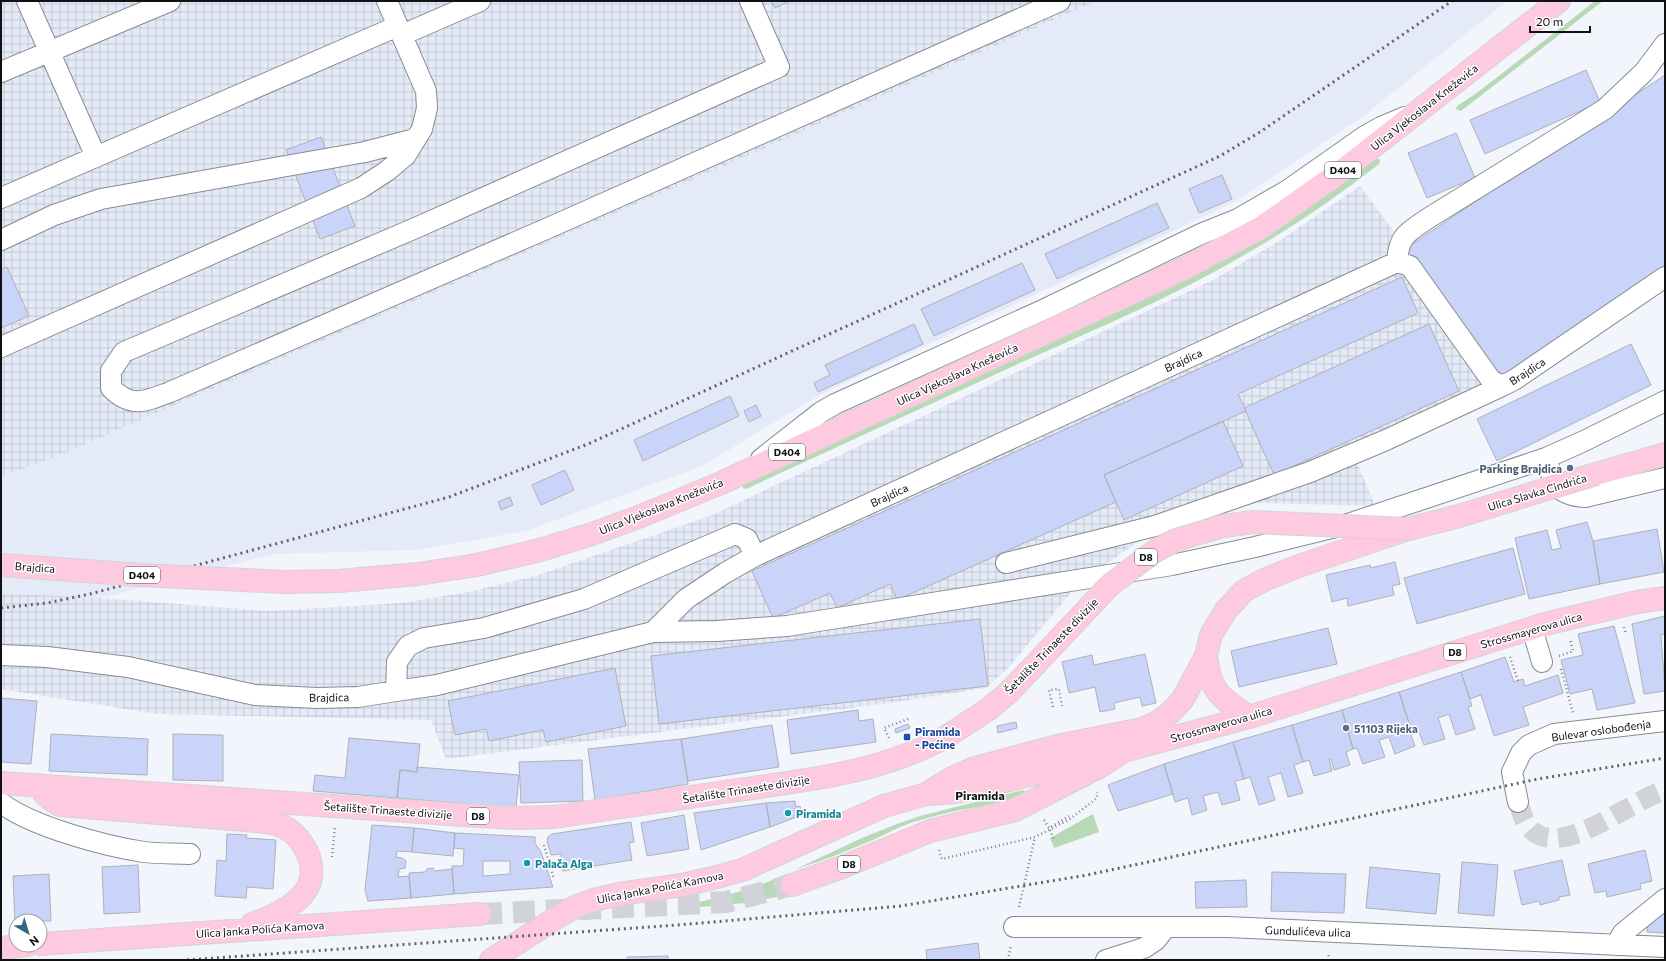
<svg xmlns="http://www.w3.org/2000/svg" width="1666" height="961" font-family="Commissioner,sans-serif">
<defs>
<pattern id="industrial-grid" width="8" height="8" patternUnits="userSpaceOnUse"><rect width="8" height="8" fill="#e5eaf8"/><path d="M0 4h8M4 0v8" fill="none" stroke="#c3c8d4"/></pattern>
</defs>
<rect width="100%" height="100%" fill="#f3f5fc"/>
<!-- built -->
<path fill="#e5eaf8" d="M 1097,1 L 1507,1 L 1366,114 L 1233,203 L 823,393 L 702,466 L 526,531 L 416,550 L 274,554 L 101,598 L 1,593 L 1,477 L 65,453 L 747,156 Z"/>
<!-- industrial -->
<path fill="url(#industrial-grid)" d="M 1,1 L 1097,1 L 747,156 L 65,453 L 1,477 Z
M 1665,75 L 1665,268 L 1500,379 L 1350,445 L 1375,506 L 1259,503 L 1210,512 L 1169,526 L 1133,545 L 1078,584 L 1009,667 L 986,688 L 889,703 L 446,759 L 431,720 L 157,714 L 1,689 L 1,593 L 101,598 L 268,611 L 402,603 L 468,592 L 535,576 L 710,516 L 1213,280 L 1276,243 L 1360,186 L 1406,248 Z"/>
<!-- green -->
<path fill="#b8d9b6" d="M 1595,1 L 1603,1 L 1461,111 L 1456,109 L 1457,106 L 1478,92 Z
M 1375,159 L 1379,159 L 1380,161 L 1379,164 C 1323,208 1262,247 1199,280 C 1140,311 1080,336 1020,363 C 928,405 837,447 746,489 L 743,488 L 743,485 L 745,483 L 1098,321 L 1189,278 L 1262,238 L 1298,215 Z
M 1023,790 L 1025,792 C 1017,803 971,807 956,811 C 937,815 918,820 900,827 C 891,831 882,836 873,840 C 847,851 822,861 796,869 L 864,837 L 897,824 L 920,816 Z
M 1093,814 L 1099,832 L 1054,848 L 1050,838 Z
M 786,874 L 791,894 L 746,903 L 677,909 L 679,907 C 716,898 752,890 786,874 Z"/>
<!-- building -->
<path fill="#c9d4f8" stroke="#afb1b8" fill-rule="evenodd" d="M 771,1 L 790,1 L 775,8 Z
M 1586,70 L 1600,102 L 1485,154 L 1470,120 Z
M 1665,75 L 1665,268 L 1500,379 L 1406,248 Z
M 1456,133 L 1475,178 L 1427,198 L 1408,153 Z
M 321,137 L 355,226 L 320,239 L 286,150 Z
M 1222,175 L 1232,199 L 1199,213 L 1189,189 Z
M 1157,203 L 1169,228 L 1057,279 L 1045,254 Z
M 1022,263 L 1035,290 L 934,336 L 921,309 Z
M 7,267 L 29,316 L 1,328 L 1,269 Z
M 1402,277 L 1418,313 L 1238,394 L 1246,411 L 1104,475 L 1116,502 L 897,600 L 890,584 L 837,608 L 830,593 L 773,618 L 752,571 Z
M 914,324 L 923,344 L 818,392 L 814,383 L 830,375 L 825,365 Z
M 1429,324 L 1459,391 L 1274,475 L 1244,408 Z
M 1631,344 L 1651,385 L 1497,461 L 1477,419 Z
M 730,396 L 739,416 L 643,461 L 634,440 Z
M 756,405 L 761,416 L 749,422 L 744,411 Z
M 1223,421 L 1243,466 L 1124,520 L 1104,475 Z
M 565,470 L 574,490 L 541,505 L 532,485 Z
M 510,497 L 513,505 L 501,510 L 498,502 Z
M 1587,522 L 1593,541 L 1600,584 L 1529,599 L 1515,538 L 1547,530 L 1552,550 L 1561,548 L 1556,530 Z
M 1657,529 L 1664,572 L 1600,584 L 1593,541 Z
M 1513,548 L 1525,594 L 1417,624 L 1404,578 Z
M 1395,562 L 1400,584 L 1392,586 L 1394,595 L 1348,606 L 1347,598 L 1332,602 L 1326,575 L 1370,565 L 1371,568 Z
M 1665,616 L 1665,634 L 1661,635 L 1665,691 L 1644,694 L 1632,624 Z
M 980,619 L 988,686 L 659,724 L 651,656 Z
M 1614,626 L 1635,703 L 1597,710 L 1592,689 L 1570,694 L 1561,660 L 1583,655 L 1578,634 Z
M 1328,628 L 1337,664 L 1239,687 L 1231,651 Z
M 1145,654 L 1156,703 L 1142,706 L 1140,697 L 1114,703 L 1115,709 L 1100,712 L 1095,687 L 1069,693 L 1062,662 L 1092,655 L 1094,665 Z
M 1505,657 L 1514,682 L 1523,679 L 1525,686 L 1558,675 L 1563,693 L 1523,707 L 1529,725 L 1494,736 L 1481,695 L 1470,699 L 1461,672 Z
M 615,668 L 626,726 L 546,742 L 543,730 L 489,741 L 486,729 L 455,735 L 448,701 Z
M 1461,672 L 1472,706 L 1468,707 L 1475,729 L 1456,735 L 1449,714 L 1438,718 L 1445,739 L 1424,745 L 1417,727 L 1411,729 L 1399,692 Z
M 1399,692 L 1411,729 L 1409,730 L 1415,746 L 1395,754 L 1389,737 L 1379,740 L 1385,757 L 1363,764 L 1357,748 L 1353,749 L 1342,710 Z
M 1,698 L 37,701 L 31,764 L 1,762 Z
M 858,710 L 859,721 L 873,719 L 876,742 L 791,754 L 787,720 Z
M 1342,710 L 1353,749 L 1346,752 L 1350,765 L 1334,770 L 1331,759 L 1329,759 L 1332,771 L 1314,776 L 1309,760 L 1303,762 L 1292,725 Z
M 1016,722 L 1017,728 L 998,733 L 997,726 Z
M 908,724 L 910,728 L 896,733 L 895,729 Z
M 772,725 L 779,767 L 688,781 L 681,739 Z
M 1292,725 L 1303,762 L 1294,765 L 1303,793 L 1288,797 L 1281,773 L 1268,777 L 1275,800 L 1259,805 L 1250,777 L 1244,779 L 1233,742 Z
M 51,734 L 148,739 L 147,775 L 49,771 Z
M 173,734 L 223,735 L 223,781 L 173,780 Z
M 349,738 L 420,744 L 417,772 L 400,770 L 397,798 L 313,791 L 315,775 L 345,778 Z
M 681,739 L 688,784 L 595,800 L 588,749 Z
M 1233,742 L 1244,779 L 1235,781 L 1240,800 L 1222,805 L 1218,792 L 1203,796 L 1207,810 L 1192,815 L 1188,798 L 1175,802 L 1164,764 Z
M 582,760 L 583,801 L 521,803 L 519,762 Z
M 1164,764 L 1173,794 L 1118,811 L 1108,785 Z
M 417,767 L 519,775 L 516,808 L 397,798 L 400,770 L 417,772 Z
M 795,801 L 796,807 L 800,806 L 802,815 L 770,827 L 766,803 Z
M 766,803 L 770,827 L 701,850 L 694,813 Z
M 684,815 L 689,849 L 647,856 L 641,823 Z
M 631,822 L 634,842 L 629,843 L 632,860 L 563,871 L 561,854 L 551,855 L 547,841 L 548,837 L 552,834 Z
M 372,825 L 414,828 L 412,852 L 397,851 L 396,857 L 402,858 L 406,861 L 405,868 L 399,869 L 398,877 L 409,876 L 411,898 L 368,901 L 365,890 Z
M 414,828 L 455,833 L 453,856 L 412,852 Z
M 455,833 L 535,837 L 535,843 L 541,852 L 553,887 L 454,894 L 452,866 L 463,866 L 464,849 L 454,848 ZM 483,861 L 510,861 L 510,874 L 483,876 Z
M 227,834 L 247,835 L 246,838 L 276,840 L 273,889 L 247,887 L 246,898 L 215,896 L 217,860 L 226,861 Z
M 1645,850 L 1652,881 L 1640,884 L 1641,889 L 1607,897 L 1606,891 L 1595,893 L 1588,864 Z
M 1562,860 L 1570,895 L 1559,897 L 1559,900 L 1540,905 L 1539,901 L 1522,905 L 1514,871 Z
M 1462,862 L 1498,865 L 1494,916 L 1458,913 Z
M 138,865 L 140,912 L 104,914 L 102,867 Z
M 1370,867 L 1440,874 L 1436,914 L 1366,908 Z
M 433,868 L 435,871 L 452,869 L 454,894 L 411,898 L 409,873 L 425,872 L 427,869 Z
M 1272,872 L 1346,874 L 1344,913 L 1271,911 Z
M 49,874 L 51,921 L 16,921 L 15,923 L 13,876 Z
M 1246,880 L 1247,907 L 1196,908 L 1195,882 Z
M 1665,908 L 1665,933 L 1647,932 L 1648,921 Z
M 978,943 L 980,960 L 927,960 L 926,950 Z
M 668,956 L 668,960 L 627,960 L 627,957 Z"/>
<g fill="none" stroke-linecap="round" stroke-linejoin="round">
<!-- minor-tunnel -->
<path stroke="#d1d3d9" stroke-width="20" stroke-dasharray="20 10" stroke-linecap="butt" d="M 1518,802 C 1521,810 1523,820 1529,827 C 1552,857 1608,818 1632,806 C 1642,800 1654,794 1665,790"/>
<!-- major-tunnel -->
<path stroke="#d1d3d9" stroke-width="22" stroke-dasharray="22 11" stroke-linecap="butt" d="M 480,914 L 726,902 L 792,885"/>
<!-- minor casing -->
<g stroke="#898b92" stroke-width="22">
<path id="minor" d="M 27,1 L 96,157
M 750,1 L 779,67 L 411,230 L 124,352 L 111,371 L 111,388 C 132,409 146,401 170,392 L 546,229 L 1060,1
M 402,35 L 480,1
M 1,72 L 170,1
M 1,198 L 398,26
M 1,240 L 54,215 L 101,199 L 365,152 L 415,139
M 1397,262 C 1399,235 1407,233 1427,219 L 1605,109 L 1644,72 L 1665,44
M 1,347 L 361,188 L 387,171 L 406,155 L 422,129 L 427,108 L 426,91 L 387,1
M 1546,458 C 1554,483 1555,495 1585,497 L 1665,478
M 761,459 L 821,412 L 835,404 L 1045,309 L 1203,233 L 1238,219 L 1288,190 L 1365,136 L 1381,127 L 1405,117
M 1006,563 L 1155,526 L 1310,472 L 1386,440 L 1502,386
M 1532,628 L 1542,662
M 653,632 L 686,599 L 725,573 L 755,556 L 1397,262 L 1410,266 L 1491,380 L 1502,386 L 1514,380 L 1665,277
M 1,655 L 47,657 L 128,667 L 255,695 L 317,698 L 358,697 L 396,691 L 437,685 L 653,632 L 717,631 L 787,626 L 1172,565 L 1255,547 L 1348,524 L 1546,458 L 1584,441 L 1665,401
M 396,691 L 397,662 L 408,646 L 424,638 L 484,628 L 584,599 L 735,534 L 747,539 L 755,556
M 1518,802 L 1512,772 L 1521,753 L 1529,745 L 1554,734 L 1665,721
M 1,803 C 33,827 105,846 144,852 C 159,854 175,853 190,854
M 1014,927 L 1227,927 L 1665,947
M 1617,945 L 1620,938 L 1623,933 L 1665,899
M 1106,960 L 1144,948 L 1156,940 L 1166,927"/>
</g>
<!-- major casing -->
<g stroke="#d4d4d5" stroke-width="24">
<path id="major" d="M 1596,474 L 1665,454
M 284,582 L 339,581 L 418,574 L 477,565 L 540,550 L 592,534 L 641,516 L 721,483 L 1183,269 L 1262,227 L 1347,167 L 1559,1
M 1206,656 C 1210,692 1221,698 1249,717
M 1,783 L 464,815 L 516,818 L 554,817 C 616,808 677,799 738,790 C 809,780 882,772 946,737
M 38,785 C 44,795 50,800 60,805 L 258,821 C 265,822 273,823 279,825 C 303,833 321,868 306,890 C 294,908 271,917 252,924
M 931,791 L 952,778 L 975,768 L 1057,746 L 1142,729 L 1158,722 L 1170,713 L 1183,699 L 1206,656 L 1211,635 L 1226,610 L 1244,591 L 1264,580 L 1296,567 L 1408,529
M 792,885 L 845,866 L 930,831 L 1015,810 L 1101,766 L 1124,751 L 1249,717 L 1545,624 L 1637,602 L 1665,598
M 40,944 L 480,914
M 1,948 L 27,945
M 491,960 L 559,916 L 577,906 L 594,900 L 619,894 L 682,885 L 717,877 L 742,870 L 884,806 L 926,794 L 956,792 L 983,787 L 1099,757"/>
</g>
<!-- path -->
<path stroke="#808186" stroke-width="2.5" stroke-dasharray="1 3" stroke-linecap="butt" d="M 1624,627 L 1626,634
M 1559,656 L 1573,651 L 1570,639
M 1510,657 L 1518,681
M 1561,669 L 1573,713
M 1053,707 L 1049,690 L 1059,689 L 1062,706
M 889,738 L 884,728 L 911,718
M 1044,820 L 1049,828 L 1069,816
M 1050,830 L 1054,840
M 544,845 L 554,879
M 939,850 L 942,859 L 1035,837 L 1070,819 L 1097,798 L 1097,792
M 332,857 L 335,826
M 1019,907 L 1035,837
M 1008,960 L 1011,945
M 1328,960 L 1329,952"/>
<!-- minor -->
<use href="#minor" stroke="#fff" stroke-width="20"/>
<!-- major -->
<use href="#major" stroke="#fecadf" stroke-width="22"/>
<!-- rail -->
<path stroke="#636468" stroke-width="3" stroke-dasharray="2 4" stroke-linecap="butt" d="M 1,608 L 47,603 L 90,594 L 449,497 L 588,444 L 1220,156 L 1260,132 L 1452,1
M 187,960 L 677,925 L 901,906 L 1087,875 L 1538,779 L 1665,758"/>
<!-- major-bridge casing -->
<g stroke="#d4d4d5" stroke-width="24" stroke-linecap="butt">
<path id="major-bridge" d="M 1,565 L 141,575 L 284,582
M 946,737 L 989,709 L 1009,692 L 1031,669 L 1109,586 L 1155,551 L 1176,540 L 1223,526 L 1254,522 L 1408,529 L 1459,516 L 1596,474"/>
</g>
<!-- major-bridge -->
<use href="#major-bridge" stroke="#fecadf" stroke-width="22"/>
</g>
<!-- markers -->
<g fill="#5c6f8a" stroke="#fff" stroke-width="1.5">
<circle cx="1570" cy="468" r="4"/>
<circle cx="1346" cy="728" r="4"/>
</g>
<rect fill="#1a4fb4" stroke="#fff" stroke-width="1.5" x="903" y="733" width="8" height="8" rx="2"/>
<g fill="#0f9aa8" stroke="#fff" stroke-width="1.5">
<circle cx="788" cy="813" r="4"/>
<circle cx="527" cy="863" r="4"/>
</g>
<g text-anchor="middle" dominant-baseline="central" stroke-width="3" stroke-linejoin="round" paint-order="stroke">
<!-- shield labels -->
<g fill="#fff" stroke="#58585a" stroke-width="1">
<rect x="1325" y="162" width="36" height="16" rx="3"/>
<rect x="769" y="444" width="36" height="16" rx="3"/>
<rect x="1135" y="549" width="22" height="16" rx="3"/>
<rect x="124" y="567" width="36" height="16" rx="3"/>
<rect x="1444" y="644" width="22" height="16" rx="3"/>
<rect x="467" y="808" width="22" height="16" rx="3"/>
<rect x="838" y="856" width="22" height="16" rx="3"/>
</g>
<g font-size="10" font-weight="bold" fill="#111114">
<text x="1343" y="170">D404</text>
<text x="787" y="452">D404</text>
<text x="1146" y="557">D8</text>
<text x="142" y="575">D404</text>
<text x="1455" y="652">D8</text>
<text x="478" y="816">D8</text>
<text x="849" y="864">D8</text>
</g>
<!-- street labels -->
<g font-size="11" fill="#111114" stroke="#fff">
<text transform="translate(1424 107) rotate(-38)">Ulica Vjekoslava Kneževića</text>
<text transform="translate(1183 360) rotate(-25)">Brajdica</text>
<text transform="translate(1527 371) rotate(-33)">Brajdica</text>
<text transform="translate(957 374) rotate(-25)">Ulica Vjekoslava Kneževića</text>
<text transform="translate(1537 492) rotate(-17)">Ulica Slavka Cindrića</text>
<text transform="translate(889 495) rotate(-25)">Brajdica</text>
<text transform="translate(661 506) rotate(-22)">Ulica Vjekoslava Kneževića</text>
<text transform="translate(35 567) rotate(4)">Brajdica</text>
<text transform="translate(1531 630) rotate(-16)">Strossmayerova ulica</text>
<text transform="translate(1051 646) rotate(-46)">Šetalište Trinaeste divizije</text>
<text transform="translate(329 697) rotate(-1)">Brajdica</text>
<text transform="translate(1221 724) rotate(-16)">Strossmayerova ulica</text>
<text transform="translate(1601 730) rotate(-8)">Bulevar oslobođenja</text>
<text transform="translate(746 789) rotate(-9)">Šetalište Trinaeste divizije</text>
<text transform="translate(388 810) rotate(4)">Šetalište Trinaeste divizije</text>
<text transform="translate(660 887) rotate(-11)">Ulica Janka Polića Kamova</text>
<text transform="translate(260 929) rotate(-4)">Ulica Janka Polića Kamova</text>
<text transform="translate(1308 931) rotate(2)">Gundulićeva ulica</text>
</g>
<!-- service labels -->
<g font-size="11" font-weight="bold" fill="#4e5e75" stroke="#fff" text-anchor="end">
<text x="1562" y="468">Parking Brajdica</text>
<text x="1354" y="728" text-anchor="start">51103 Rijeka</text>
</g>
<!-- transit labels -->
<g font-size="11" font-weight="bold" fill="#164399" stroke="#fff" text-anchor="start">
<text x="915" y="731">Piramida<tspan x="915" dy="13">- Pećine</tspan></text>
</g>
<!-- culture labels -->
<g font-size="11" font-weight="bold" fill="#0d838f" stroke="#fff" text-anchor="start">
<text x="796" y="813">Piramida</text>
<text x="535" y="863">Palača Alga</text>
</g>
<!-- neighbourhood labels -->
<g font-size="12" font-weight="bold" fill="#111114" stroke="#fff">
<text x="980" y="795">Piramida</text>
</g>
</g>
<!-- border -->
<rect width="1666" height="961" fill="none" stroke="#111114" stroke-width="4"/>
<!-- north arrow -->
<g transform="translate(28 933) rotate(142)"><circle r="19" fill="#ffffff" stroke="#a0a0a1"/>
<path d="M0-3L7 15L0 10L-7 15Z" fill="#336582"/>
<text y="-6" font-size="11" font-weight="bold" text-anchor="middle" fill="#111114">N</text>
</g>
<!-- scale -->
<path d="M1530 26v6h60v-6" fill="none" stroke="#111114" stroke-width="2"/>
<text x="1536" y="26" font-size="12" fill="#111114" stroke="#ffffff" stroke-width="3" paint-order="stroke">20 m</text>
</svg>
